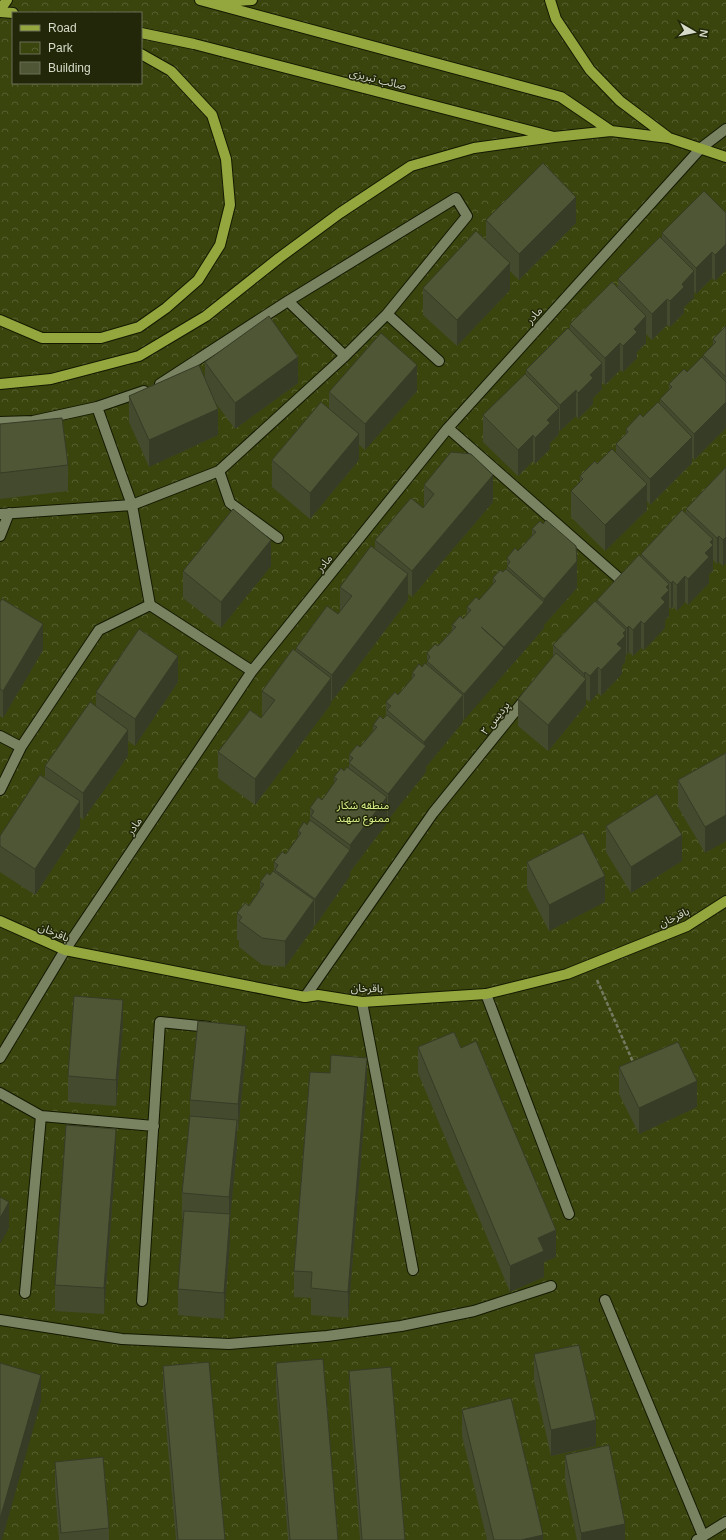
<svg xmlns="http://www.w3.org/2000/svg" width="726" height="1540" font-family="Helvetica,'Noto Sans Arabic',sans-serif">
<defs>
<pattern id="park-crowns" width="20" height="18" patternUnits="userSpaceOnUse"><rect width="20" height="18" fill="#3a450e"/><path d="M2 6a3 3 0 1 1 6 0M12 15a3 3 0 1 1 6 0" fill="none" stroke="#565f30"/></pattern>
</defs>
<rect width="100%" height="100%" fill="#2a3113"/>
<!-- park -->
<path fill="url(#park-crowns)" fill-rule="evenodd" d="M 0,0 L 726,0 L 726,1540 L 0,1540 ZM 13,13 L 141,13 L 141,83 L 13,83 Z"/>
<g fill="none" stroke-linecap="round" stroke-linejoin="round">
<!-- minor casing -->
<g stroke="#131900" stroke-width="12">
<path id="minor" d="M 288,301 L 345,356
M 387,314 L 439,361
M 97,407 L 132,505 L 150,605 L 252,671
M 0,422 L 33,421 L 97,407 L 144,391
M 448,428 L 622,581
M 219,471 L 230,503 L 278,538
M 0,514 L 132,505 L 219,471 L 345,356 L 387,314 L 467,216 L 456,198 L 288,301 L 160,384
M 0,536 L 9,513
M 0,736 L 21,747
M 0,790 L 21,747 L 99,630 L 150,605
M 486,994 L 569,1214
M 305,997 L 433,813 L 526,698
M 362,1002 L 413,1270
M 0,1058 L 65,950 L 252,671 L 448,428 L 701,148 L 726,129
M 0,1093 L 41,1116 L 154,1126
M 25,1293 L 41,1116
M 605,1300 L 703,1536
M 142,1301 L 160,1022 L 209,1027
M 0,1320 L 122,1339 L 229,1344 L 327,1336 L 401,1326 L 474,1311 L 551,1286
M 697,1540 L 726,1522"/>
</g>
<!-- major casing -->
<g stroke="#131900" stroke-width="12">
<path id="major" d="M 200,0 L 561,97 L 611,131
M 550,0 L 556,19 L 590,70 L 620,101 L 669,138
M 218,2 L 252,0
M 0,10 L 7,0
M 0,12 L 13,13
M 141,33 L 194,44 L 554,137 L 611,131 L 669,138 L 726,157
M 0,320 L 42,338 L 101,338 L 139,327 L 166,308 L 198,280 L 220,245 L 230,205 L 226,159 L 212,115 L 171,71 L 141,54
M 0,384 L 51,379 L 139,356 L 206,316 L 279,258 L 340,213 L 411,166 L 474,148 L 554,137
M 0,921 L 65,950 L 305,997 L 318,995 L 362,1002 L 486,994 L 567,974 L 687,926 L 726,901"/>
</g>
<!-- path -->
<path stroke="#747a61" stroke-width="2.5" stroke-dasharray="4 2" stroke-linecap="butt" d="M 597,980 L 633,1062"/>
<!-- minor -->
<use href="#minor" stroke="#798261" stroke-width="10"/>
<!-- major -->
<use href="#major" stroke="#93a73e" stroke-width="10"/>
</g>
<!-- wall -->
<path fill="#434a2e" d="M 726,213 L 715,281 L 712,278 L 696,294 L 694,291 L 694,298 L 684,307 L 684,313 L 670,327 L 667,325 L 652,340 L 646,334 L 646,343 L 637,352 L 637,358 L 623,372 L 620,370 L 605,385 L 602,382 L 602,389 L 593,398 L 593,404 L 578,419 L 576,416 L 560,431 L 559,430 L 559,434 L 550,443 L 550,449 L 535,464 L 533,461 L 518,476 L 483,442 L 483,415 L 526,375 L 526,370 L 570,331 L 570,324 L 618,288 L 618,279 L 662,240 L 662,233 Z
M 486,220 L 576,223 L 519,280 L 510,271 L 510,290 L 457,346 L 423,315 L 423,288 L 486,240 Z
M 726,326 L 726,428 L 694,460 L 692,458 L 692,463 L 650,505 L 647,501 L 647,510 L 605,551 L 571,517 L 571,491 L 580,482 L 580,476 L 597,464 L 616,453 L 616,444 L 626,434 L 626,429 L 660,404 L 660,399 L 669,390 L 669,384 L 687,372 L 703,359 L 703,355 L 713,345 L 713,339 Z
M 205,362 L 298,383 L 235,429 L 215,402 L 218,435 L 149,467 L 129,422 L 129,396 L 205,380 Z
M 417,391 L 365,450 L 359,445 L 359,460 L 310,519 L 272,487 L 272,460 L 329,409 L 329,392 Z
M 0,424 L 68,465 L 68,491 L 0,499 Z
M 726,467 L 723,566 L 719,562 L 717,564 L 713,560 L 713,571 L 709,574 L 709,583 L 688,605 L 685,602 L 677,611 L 673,607 L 671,609 L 669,607 L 669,616 L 665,620 L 665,628 L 644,650 L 641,648 L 633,656 L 629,652 L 627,655 L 626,653 L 625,662 L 622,666 L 622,674 L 601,696 L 598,693 L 590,702 L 586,699 L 586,705 L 548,751 L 518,726 L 518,699 L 553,657 L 553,645 L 597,603 L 597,600 L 641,557 L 641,554 L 686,513 L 686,509 Z
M 424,485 L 493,502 L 412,597 L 408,594 L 408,600 L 332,701 L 331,700 L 331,704 L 255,805 L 218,778 L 218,752 L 261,718 L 262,717 L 262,691 L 296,652 L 296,648 L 338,614 L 340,613 L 340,587 L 375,549 L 375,540 L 424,507 Z
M 540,521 L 577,588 L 544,625 L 544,628 L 504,674 L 504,673 L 504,674 L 463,720 L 463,722 L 426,767 L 426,772 L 388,820 L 387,819 L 387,823 L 350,872 L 350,876 L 315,926 L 314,925 L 314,927 L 285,967 L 262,965 L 239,947 L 239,940 L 237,940 L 237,913 L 249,906 L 260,889 L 260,882 L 274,873 L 274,862 L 286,854 L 298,838 L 298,831 L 307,825 L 310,821 L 310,808 L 322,800 L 334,784 L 334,777 L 349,768 L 349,755 L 360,747 L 373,731 L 373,725 L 383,719 L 386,715 L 386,702 L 398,695 L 412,679 L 412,673 L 427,665 L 427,653 L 438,646 L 452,630 L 452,625 L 463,619 L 467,614 L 467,607 L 479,600 L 493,584 L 493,578 L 503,572 L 507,569 L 507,558 L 518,551 L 532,535 L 532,529 Z
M 271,566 L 221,628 L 183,598 L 183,571 Z
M 0,602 L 43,650 L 3,718 L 0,716 Z
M 178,682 L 135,746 L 128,741 L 128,756 L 83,820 L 80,817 L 80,827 L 35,895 L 0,872 L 0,836 L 45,778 L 45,766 L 96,706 L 96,692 Z
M 726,753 L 705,853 L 678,807 L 678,780 Z
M 606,826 L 682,861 L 631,893 L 606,852 Z
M 527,862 L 605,902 L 549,931 L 527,888 Z
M 123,1026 L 116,1106 L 68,1102 L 68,1076 Z
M 418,1047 L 461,1048 L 556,1257 L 544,1262 L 544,1277 L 510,1292 L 418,1073 Z
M 246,1052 L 238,1131 L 237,1131 L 237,1147 L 230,1219 L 230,1241 L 224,1319 L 178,1315 L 178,1289 L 183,1219 L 182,1219 L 182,1193 L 190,1116 L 190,1100 Z
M 619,1067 L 697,1107 L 639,1134 L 619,1094 Z
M 367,1084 L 348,1318 L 311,1315 L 311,1298 L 294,1297 L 294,1271 Z
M 116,1155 L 104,1314 L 55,1311 L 55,1285 Z
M 534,1354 L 596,1446 L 551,1456 L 534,1381 Z
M 276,1363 L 338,1540 L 288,1540 L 276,1389 Z
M 163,1366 L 225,1540 L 176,1540 L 163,1392 Z
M 349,1371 L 405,1540 L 360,1540 L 349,1397 Z
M 462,1410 L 543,1540 L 487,1540 L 462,1436 Z
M 565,1455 L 625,1540 L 577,1540 L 565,1481 Z
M 55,1462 L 109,1528 L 109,1540 L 59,1540 L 55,1488 Z"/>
<!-- shaded-wall -->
<path fill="#373c26" d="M 576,197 L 576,223 L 519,280 L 519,254 Z
M 726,244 L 726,270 L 715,281 L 715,255 Z
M 712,252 L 712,278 L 696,294 L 696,268 Z
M 510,263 L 510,290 L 457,346 L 457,320 Z
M 694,271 L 694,298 L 684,307 L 684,313 L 670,327 L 670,301 L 682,284 Z
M 667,299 L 667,325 L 652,340 L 652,314 Z
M 646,316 L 646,343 L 637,352 L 637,358 L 623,372 L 623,346 L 634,329 Z
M 620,343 L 620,370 L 605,385 L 605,358 Z
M 298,357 L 298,383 L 235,429 L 235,403 Z
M 602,363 L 602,389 L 593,398 L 593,404 L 578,419 L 578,393 L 590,375 Z
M 417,365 L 417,391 L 365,450 L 365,424 Z
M 576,390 L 576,416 L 560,431 L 560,405 Z
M 726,402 L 726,428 L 694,460 L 694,434 Z
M 559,408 L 559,434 L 550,443 L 550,449 L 535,464 L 535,438 L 547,420 Z
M 218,409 L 218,435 L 149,467 L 149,440 Z
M 359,434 L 359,460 L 310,519 L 310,493 Z
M 533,435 L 533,461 L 518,476 L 518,450 Z
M 692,437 L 692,463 L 650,505 L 650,479 Z
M 493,475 L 493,502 L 412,597 L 412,571 Z
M 647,484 L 647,510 L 605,551 L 605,525 Z
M 719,536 L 719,562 L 717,564 L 717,538 Z
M 726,537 L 726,563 L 723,566 L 723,540 Z
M 713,539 L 713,571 L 709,574 L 709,583 L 688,605 L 688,579 L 705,553 L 710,542 Z
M 271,540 L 271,566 L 221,628 L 221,602 Z
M 577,561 L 577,588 L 544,625 L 544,628 L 504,674 L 504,647 L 544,602 L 544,599 Z
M 408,574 L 408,600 L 332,701 L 332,675 Z
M 685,576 L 685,602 L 677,611 L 677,585 Z
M 673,581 L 673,607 L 671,609 L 671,583 Z
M 669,584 L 669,616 L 665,620 L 665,628 L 644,650 L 644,624 L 661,598 L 666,587 Z
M 641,621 L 641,648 L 633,656 L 633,630 Z
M 43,624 L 43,650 L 3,718 L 3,691 Z
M 629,626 L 629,652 L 627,655 L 627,628 Z
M 626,630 L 626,656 L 625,657 L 625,662 L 622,666 L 622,674 L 601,696 L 601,670 L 617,644 L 623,633 Z
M 504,648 L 504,674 L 464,720 L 464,694 Z
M 178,656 L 178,682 L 135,746 L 135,719 Z
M 598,667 L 598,693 L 590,702 L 590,676 Z
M 585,672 L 585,680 L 586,679 L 586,705 L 548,751 L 548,725 L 584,682 L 584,674 Z
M 331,678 L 331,704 L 255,805 L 255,779 Z
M 463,695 L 463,722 L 426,767 L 426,772 L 388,820 L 388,794 L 424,748 L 424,742 Z
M 128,730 L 128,756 L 83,820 L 83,793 Z
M 387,797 L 387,823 L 350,872 L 350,876 L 315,926 L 315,899 L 350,850 L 350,845 Z
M 80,801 L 80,827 L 35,895 L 35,869 Z
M 726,815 L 726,841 L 705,853 L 705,827 Z
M 682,835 L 682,861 L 631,893 L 631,867 Z
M 605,876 L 605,902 L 549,931 L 549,905 Z
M 314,900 L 314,927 L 285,967 L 285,941 Z
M 123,1000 L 123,1026 L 116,1106 L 116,1080 Z
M 246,1026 L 246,1052 L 238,1131 L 238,1104 Z
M 367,1058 L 367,1084 L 348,1318 L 348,1292 Z
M 697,1081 L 697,1107 L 639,1134 L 639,1108 Z
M 237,1120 L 237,1147 L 230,1219 L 230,1241 L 224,1319 L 224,1293 L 229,1219 L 229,1197 Z
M 116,1129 L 116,1155 L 104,1314 L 104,1288 Z
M 9,1202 L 9,1228 L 0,1244 L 0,1218 Z
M 556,1230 L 556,1257 L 544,1262 L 544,1277 L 510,1292 L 510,1266 L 538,1238 Z
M 41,1375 L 41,1401 L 2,1540 L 0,1540 L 0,1519 Z
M 596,1420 L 596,1446 L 551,1456 L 551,1430 Z
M 625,1524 L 625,1540 L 581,1540 L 581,1533 Z
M 543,1535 L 543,1540 L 521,1540 Z"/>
<!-- building -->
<path fill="#4e5636" stroke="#373c26" d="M 543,163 L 576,197 L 519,254 L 486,220 Z
M 704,191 L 726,213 L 726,244 L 715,255 L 712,252 L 696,268 L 662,233 Z
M 476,231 L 510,263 L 457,320 L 423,288 Z
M 660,237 L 694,271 L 682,284 L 684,287 L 670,301 L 667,299 L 652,314 L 618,279 Z
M 612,282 L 646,316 L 634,329 L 637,332 L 623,346 L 620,343 L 605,358 L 570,324 Z
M 269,316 L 298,357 L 235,403 L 205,362 Z
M 726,326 L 726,377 L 703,355 L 716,342 L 713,339 Z
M 568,328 L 602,363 L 590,375 L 593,378 L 578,393 L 576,390 L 560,405 L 526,370 Z
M 381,333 L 417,365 L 365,424 L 329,392 Z
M 702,357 L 726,382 L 726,402 L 694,434 L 660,399 L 672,387 L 669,384 L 684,369 L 687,372 Z
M 199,365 L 218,409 L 149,440 L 129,396 Z
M 525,374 L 559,408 L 547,420 L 550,423 L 535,438 L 533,435 L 518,450 L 483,415 Z
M 321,402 L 359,434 L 310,493 L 272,460 Z
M 658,402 L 692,437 L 650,479 L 616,444 L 628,432 L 626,429 L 640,414 L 643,417 Z
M 62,418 L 68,465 L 0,473 L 0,424 Z
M 612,449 L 647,484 L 605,525 L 571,491 L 583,479 L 580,476 L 595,461 L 597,464 Z
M 451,452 L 471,454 L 493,475 L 412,571 L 375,540 L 411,498 L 423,508 L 434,494 L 424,485 Z
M 726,467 L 726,537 L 723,540 L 719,536 L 717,538 L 686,509 Z
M 233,509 L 271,540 L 221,602 L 183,571 Z
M 682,510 L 713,539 L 710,542 L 713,545 L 705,553 L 709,557 L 688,579 L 685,576 L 677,585 L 673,581 L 671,583 L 641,554 Z
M 546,520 L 576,546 L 577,561 L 544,599 L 507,566 L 510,562 L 507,558 L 515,548 L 518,551 L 536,532 L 532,529 L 540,521 L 543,524 Z
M 371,546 L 408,574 L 332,675 L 296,648 L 327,606 L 338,614 L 352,596 L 340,587 Z
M 639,555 L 669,584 L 666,587 L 669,590 L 661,598 L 665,602 L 644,624 L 641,621 L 633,630 L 629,626 L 627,628 L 597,600 Z
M 506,569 L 544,602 L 504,647 L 481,627 L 504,648 L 464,694 L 427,661 L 430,657 L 427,653 L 435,644 L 438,646 L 456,627 L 452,625 L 460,616 L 463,619 L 471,610 L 467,607 L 476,597 L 479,600 L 496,581 L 493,578 L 500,570 L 503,572 Z
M 2,599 L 43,624 L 3,691 L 0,689 L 0,602 Z
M 595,601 L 626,630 L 623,633 L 625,636 L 617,644 L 622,648 L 601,670 L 598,667 L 590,676 L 585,672 L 584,674 L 553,645 Z
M 139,629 L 178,656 L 135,719 L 96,692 Z
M 293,649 L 331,678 L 255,779 L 218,752 L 250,710 L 261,718 L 275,700 L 262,691 Z
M 556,653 L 586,679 L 548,725 L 518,699 Z
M 425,663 L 463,695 L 424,742 L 387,710 L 391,706 L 386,702 L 395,692 L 398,695 L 415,675 L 412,673 L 419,664 L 422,667 Z
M 90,702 L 128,730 L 83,793 L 45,766 Z
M 387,715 L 426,746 L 388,794 L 349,763 L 353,758 L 349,755 L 357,745 L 360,747 L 377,727 L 373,725 L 380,716 L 383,719 Z
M 726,753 L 726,815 L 705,827 L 678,780 Z
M 347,767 L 387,797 L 350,845 L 311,816 L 314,811 L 310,808 L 318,797 L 322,800 L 337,779 L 334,777 L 341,768 L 344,771 Z
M 40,775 L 80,801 L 35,869 L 0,846 L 0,836 Z
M 657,794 L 682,835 L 631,867 L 606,826 Z
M 310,820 L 350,850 L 315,899 L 275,870 L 278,865 L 274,862 L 282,852 L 286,854 L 301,833 L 298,831 L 304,822 L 307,825 Z
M 583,833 L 605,876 L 549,905 L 527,862 Z
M 273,871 L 314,900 L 285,941 L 262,938 L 239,921 L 242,917 L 237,913 L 245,903 L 249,906 L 264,884 L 260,882 L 267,873 L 270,875 Z
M 74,996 L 123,1000 L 116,1080 L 68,1076 Z
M 198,1021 L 246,1026 L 238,1104 L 190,1100 Z
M 454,1032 L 461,1048 L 476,1041 L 556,1230 L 538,1238 L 544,1251 L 510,1266 L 418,1047 Z
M 678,1042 L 697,1081 L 639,1108 L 619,1067 Z
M 331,1055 L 367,1058 L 348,1292 L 311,1288 L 312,1272 L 294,1271 L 310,1072 L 330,1073 Z
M 190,1116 L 237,1120 L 229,1197 L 182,1193 Z
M 66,1125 L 116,1129 L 104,1288 L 55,1285 Z
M 0,1197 L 9,1202 L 0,1218 Z
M 184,1211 L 230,1214 L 224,1293 L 178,1289 Z
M 579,1345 L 596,1420 L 551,1430 L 534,1354 Z
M 323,1359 L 338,1540 L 290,1540 L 276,1363 Z
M 209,1362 L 225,1540 L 178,1540 L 163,1366 Z
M 0,1363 L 41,1375 L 0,1519 Z
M 391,1367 L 405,1540 L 362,1540 L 349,1371 Z
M 511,1398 L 543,1535 L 521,1540 L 494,1540 L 462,1410 Z
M 609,1445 L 625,1524 L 581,1533 L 565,1455 Z
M 103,1457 L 109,1528 L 61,1533 L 55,1462 Z"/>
<g text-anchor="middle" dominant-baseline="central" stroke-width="3" stroke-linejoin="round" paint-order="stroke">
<!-- street labels -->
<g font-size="11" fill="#d7dcca" stroke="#212708">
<text transform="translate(378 79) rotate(14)">صائب تبریزی</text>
<text transform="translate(534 315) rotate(-48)">مادر</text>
<text transform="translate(324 563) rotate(-51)">مادر</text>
<text transform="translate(495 718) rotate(-51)">پردیس ۲</text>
<text transform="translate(134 826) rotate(-56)">مادر</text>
<text transform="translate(674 917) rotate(-25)">باقرخان</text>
<text transform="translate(54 932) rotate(23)">باقرخان</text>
<text transform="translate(367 988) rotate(1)">باقرخان</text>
</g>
<!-- park labels -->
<g font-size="11" fill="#d7ef89" stroke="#212708">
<text x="363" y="805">منطقه شکار<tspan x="363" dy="13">ممنوع سهند</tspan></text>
</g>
</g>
<!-- legend -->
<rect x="12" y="12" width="130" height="72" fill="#212708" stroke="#6a6f56"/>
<rect x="20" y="25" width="20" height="6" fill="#93a73e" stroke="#6a6f56"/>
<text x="48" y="32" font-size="12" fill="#d7dcca">Road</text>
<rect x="20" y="42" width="20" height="12" fill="url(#park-crowns)" stroke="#6a6f56"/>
<text x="48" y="52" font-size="12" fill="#d7dcca">Park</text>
<rect x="20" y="62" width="20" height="12" fill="#4e5636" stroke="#6a6f56"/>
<text x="48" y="72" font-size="12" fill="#d7dcca">Building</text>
<!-- north arrow -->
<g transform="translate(694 32) rotate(99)" stroke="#212708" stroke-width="3" paint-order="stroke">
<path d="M0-3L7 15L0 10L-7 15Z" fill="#d7dcca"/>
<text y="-6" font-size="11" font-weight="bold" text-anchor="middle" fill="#d7dcca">N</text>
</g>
</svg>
